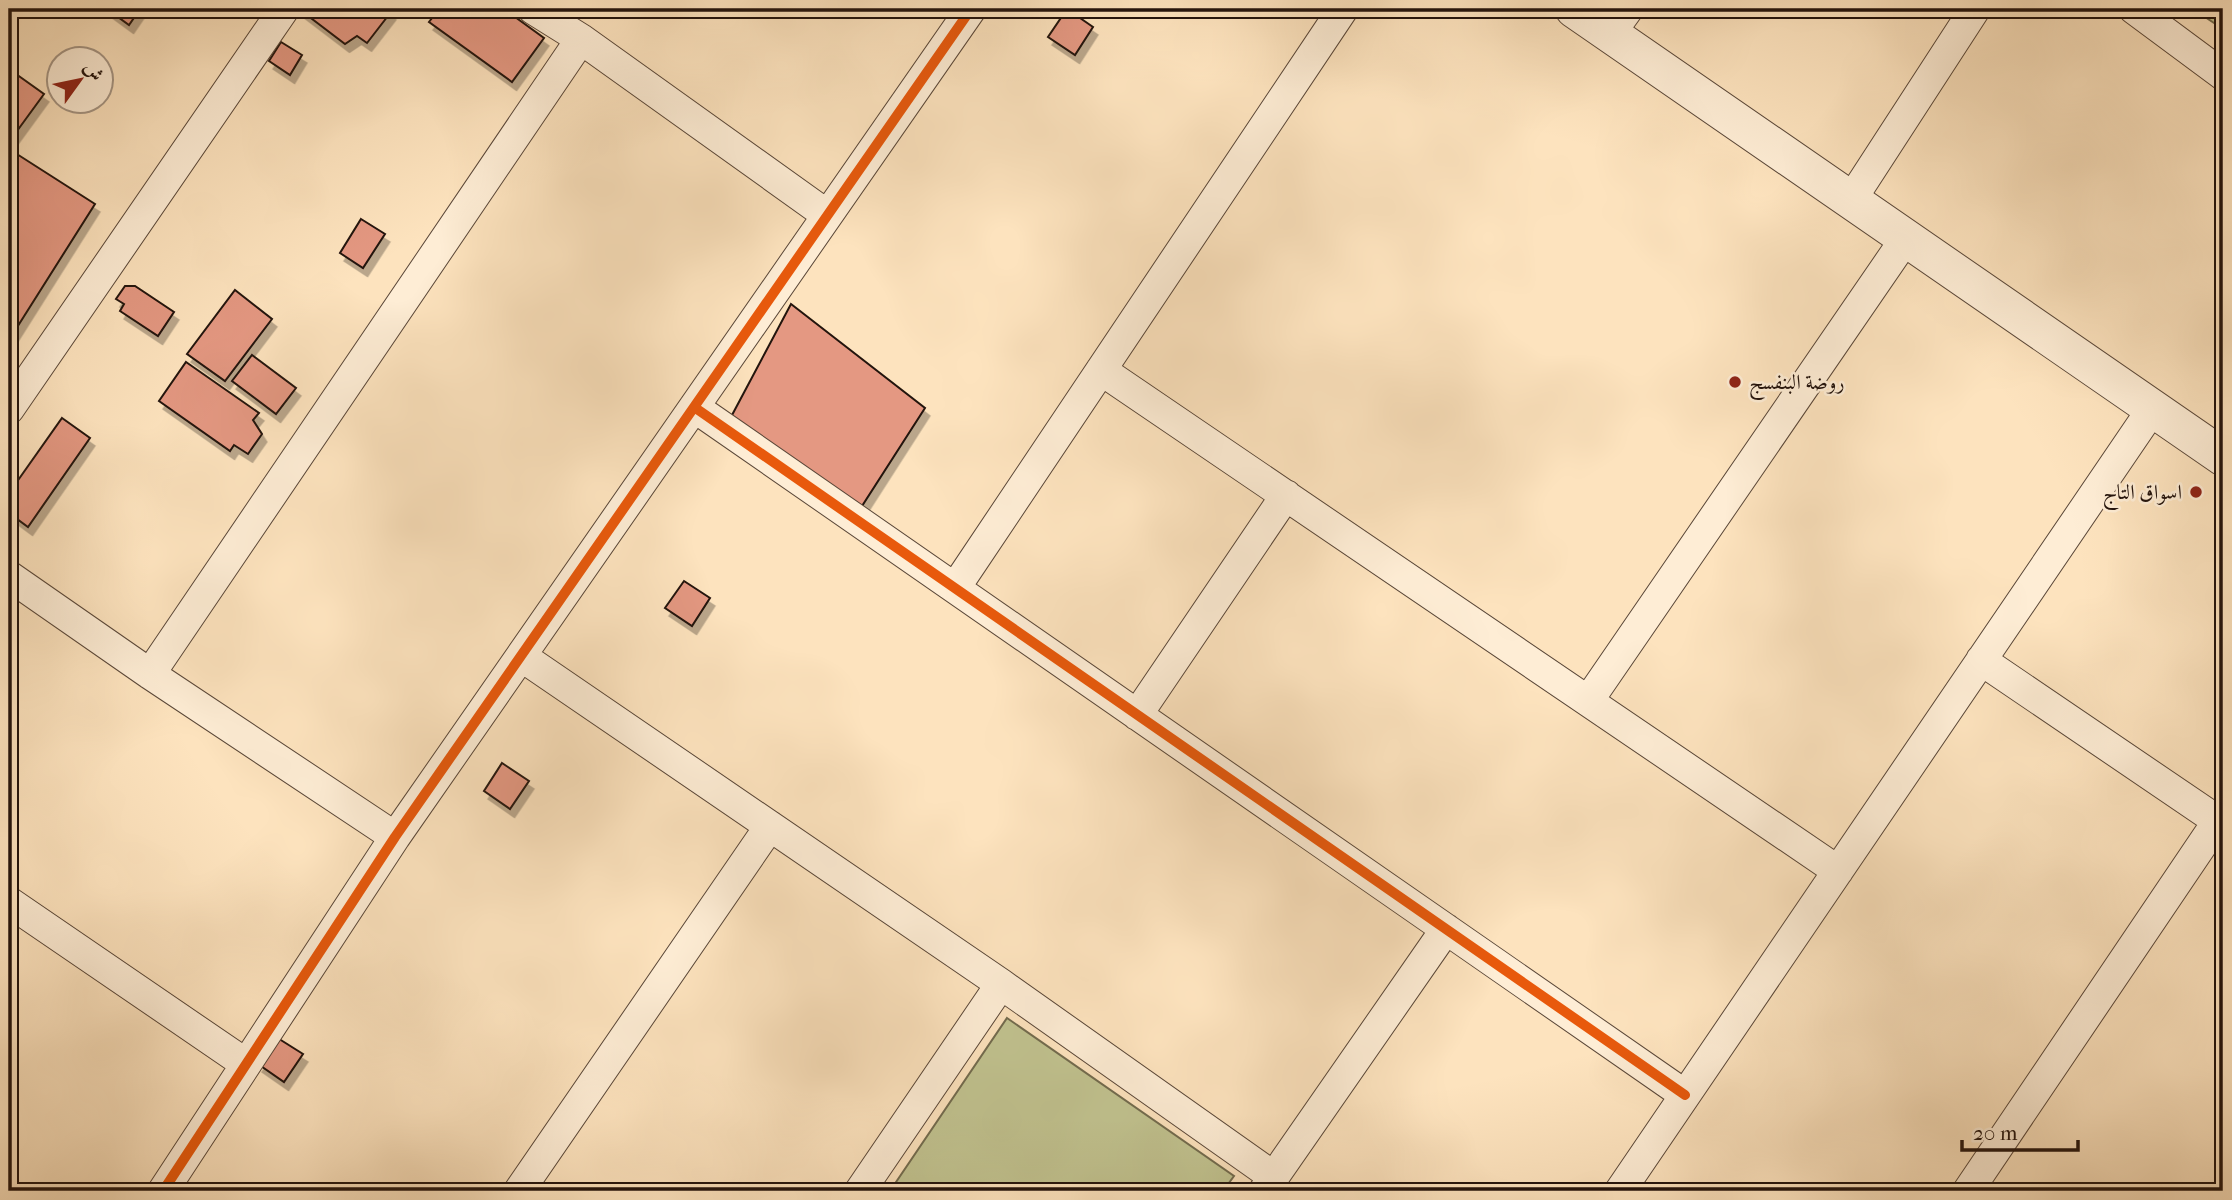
<svg xmlns="http://www.w3.org/2000/svg" width="2232" height="1200" font-family="'IM FELL French Canon',Amiri,serif">
<defs>
<filter id="shadow"><feDropShadow dx="4.5" dy="8" stdDeviation="0" flood-color="#0004"/></filter>
</defs>
<rect width="100%" height="100%" fill="#fde3be"/>
<filter id="stains"><feTurbulence type="fractalNoise" baseFrequency=".00286" numOctaves="4"/><feColorMatrix values="0 0 0 0 .2 0 0 0 0 .09 0 0 0 0 .02 0 0 0 .5 -.17"/></filter>
<radialGradient id="worn" r=".72"><stop offset=".6" stop-color="#630" stop-opacity="0"/><stop offset="1" stop-color="#630" stop-opacity=".3"/></radialGradient>
<!-- green -->
<path fill="#c1c390" stroke="#726b4e" stroke-width="2" d="M 2193,9 L 2223,9 L 2223,29 Z
M 1007,1018 L 1234,1176 L 1223,1191 L 890,1191 Z"/>
<!-- building -->
<path fill="#e49882" stroke="#23130c" stroke-width="2" filter="url(#shadow)" d="M 107,9 L 140,9 L 129,25 Z
M 299,9 L 387,9 L 391,12 L 367,43 L 357,36 L 345,44 Z
M 439,9 L 458,9 L 463,13 L 466,9 L 504,9 L 544,38 L 512,82 L 429,22 Z
M 1067,9 L 1093,27 L 1075,55 L 1048,37 Z
M 281,42 L 302,55 L 290,75 L 269,61 Z
M 9,69 L 44,94 L 9,142 Z
M 9,149 L 95,204 L 9,340 Z
M 361,219 L 385,234 L 363,268 L 340,253 Z
M 125,286 L 135,286 L 174,312 L 158,336 L 120,311 L 124,304 L 116,299 Z
M 235,290 L 272,319 L 225,381 L 187,354 Z
M 791,304 L 925,408 L 862,506 L 731,417 Z
M 252,355 L 296,388 L 276,414 L 232,381 Z
M 186,362 L 259,413 L 253,420 L 262,434 L 248,454 L 234,445 L 230,451 L 159,401 Z
M 62,418 L 90,438 L 28,527 L 9,513 L 9,493 Z
M 684,581 L 710,598 L 692,626 L 665,608 Z
M 502,763 L 529,781 L 510,809 L 484,791 Z
M 276,1037 L 303,1054 L 284,1082 L 258,1064 Z"/>
<g fill="none" stroke-linecap="round" stroke-linejoin="round">
<!-- minor casing -->
<g stroke="#5a4738" stroke-width="32">
<path id="minor" d="M 533,9 L 581,39 L 827,215
M 2134,9 L 2223,75
M 1610,34 L 1628,9
M 1851,200 L 1975,9
M 1101,370 L 1838,871
M 694,407 L 1685,1095
M 9,409 L 284,9
M 9,576 L 150,674 L 395,837
M 955,588 L 1343,9
M 521,656 L 1001,984 L 1274,1177
M 150,674 L 581,39
M 1588,701 L 1906,238
M 1137,715 L 1286,495
M 9,902 L 246,1064
M 163,1191 L 395,837 L 971,9
M 519,1191 L 770,826
M 860,1191 L 1001,984
M 1264,1191 L 1446,929
M 1620,1191 L 2153,408
M 1968,1191 L 2218,821 L 1981,660"/>
</g>
<!-- tertiary casing -->
<g stroke="#5a4738" stroke-width="39">
<path id="tertiary" d="M 1574,9 L 2223,457"/>
</g>
<!-- minor -->
<use href="#minor" stroke="#feedd5" stroke-width="30"/>
<!-- tertiary -->
<use href="#tertiary" stroke="#feedd5" stroke-width="37"/>
<!-- cycleway casing -->
<g stroke="#feedd5" stroke-width="15">
<path id="cycleway" d="M 694,407 L 1685,1095
M 163,1191 L 395,837 L 971,9"/>
</g>
<!-- cycleway -->
<use href="#cycleway" stroke="#e8590c" stroke-width="10"/>
</g>
<!-- markers -->
<g fill="#8f2418" stroke="#feedd5" stroke-width="2.5">
<circle cx="1735" cy="382" r="7"/>
<circle cx="2196" cy="492" r="7"/>
</g>
<g text-anchor="middle" dominant-baseline="central" stroke-width="5" stroke-linejoin="round" paint-order="stroke">
<!-- poi labels -->
<g font-size="21" fill="#23130c" stroke="#feedd5" text-anchor="start">
<text x="1749" y="382">روضة البنفسج</text>
<text x="2182" y="492" text-anchor="end">اسواق التاج</text>
</g>
</g>
<!-- margin -->
<rect width="2232" height="1200" fill="none" stroke="#fde3be" stroke-width="35"/>
<rect x="10" y="10" width="2211" height="1179" fill="none" stroke="#23130c" stroke-width="3.5"/>
<rect x="18" y="18" width="2197" height="1165" fill="none" stroke="#23130c" stroke-width="2"/>
<!-- north arrow -->
<g transform="translate(80 80) rotate(57)"><circle r="33" fill="#feedd5" stroke="#a69685" stroke-width="2"/>
<path d="M0-5L12 26L0 18L-12 26Z" fill="#8f2418"/>
<text y="-10" font-size="19" font-weight="bold" text-anchor="middle" fill="#23130c">ش</text>
</g>
<!-- scale -->
<path d="M1962 1140v10h116v-10" fill="none" stroke="#23130c" stroke-width="3.5"/>
<text x="1973" y="1140" font-size="21" fill="#23130c" stroke="#feedd5" stroke-width="5" paint-order="stroke">20 m</text>
<rect width="100%" height="100%" filter="url(#stains)"/>
<rect width="100%" height="100%" fill="url(#worn)"/>
</svg>
